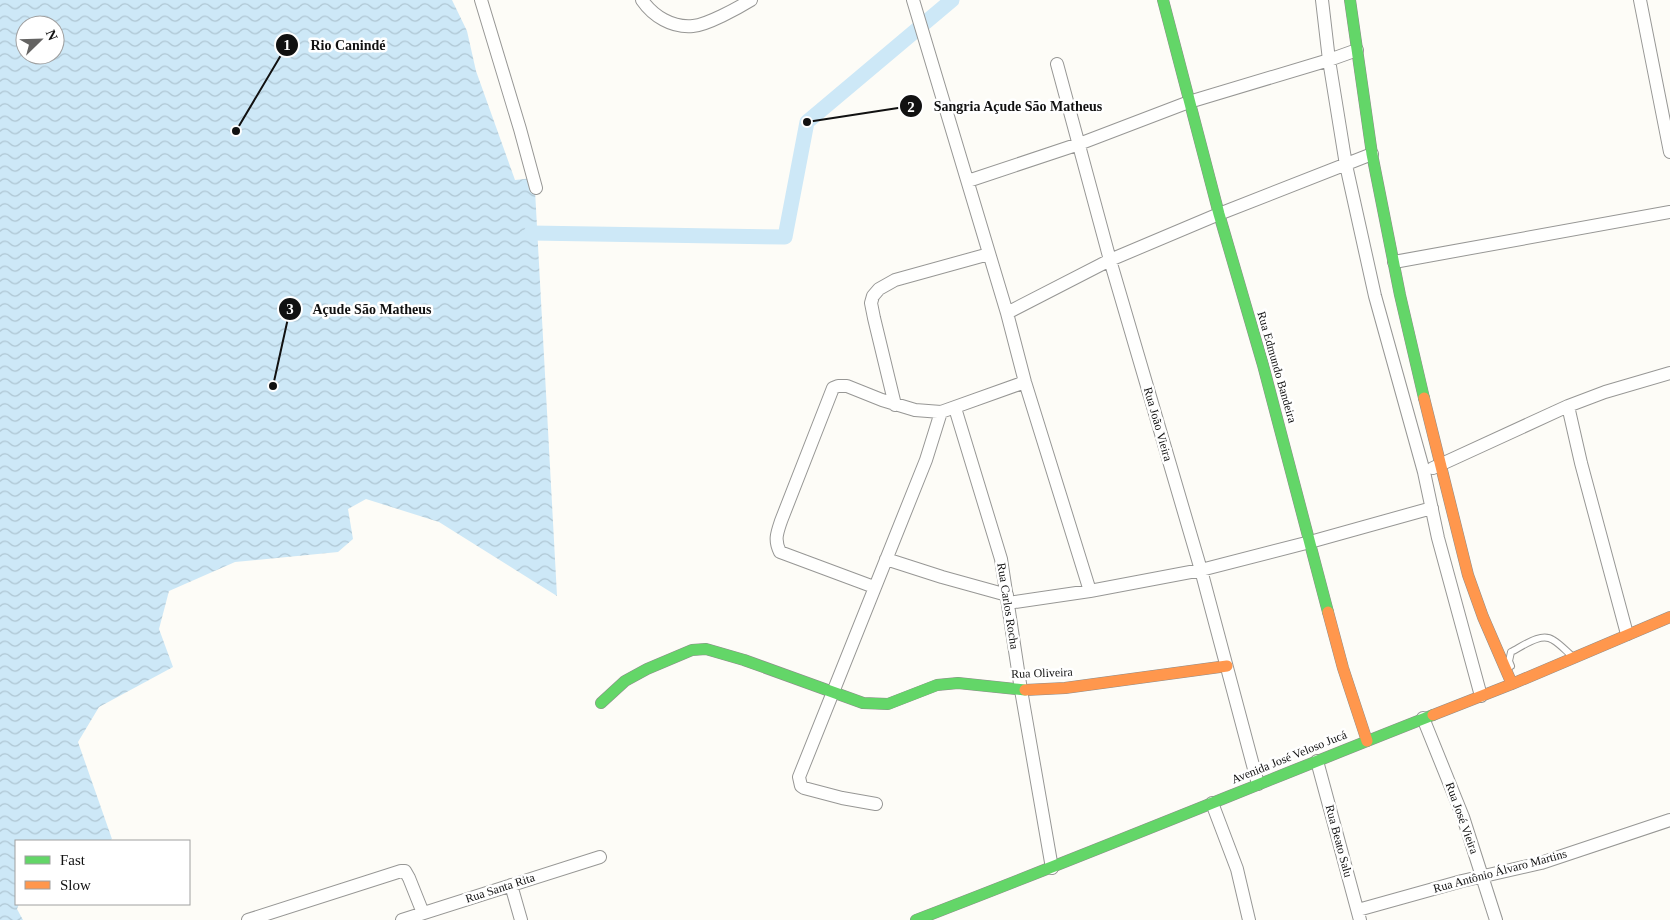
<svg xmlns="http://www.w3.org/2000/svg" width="1670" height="920" font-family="Georgia,serif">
<defs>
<pattern id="water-waves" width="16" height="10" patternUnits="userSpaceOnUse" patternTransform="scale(1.25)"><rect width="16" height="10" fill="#cde8f7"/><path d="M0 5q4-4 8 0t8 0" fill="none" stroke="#afc6d3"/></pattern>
</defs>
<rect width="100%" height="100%" fill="#fdfcf7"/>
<!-- water -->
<path fill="url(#water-waves)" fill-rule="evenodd" d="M 0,0 L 452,0 L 467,31 L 476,71 L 515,180 L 533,178 L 535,190 L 557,596 L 439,522 L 366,499 L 348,509 L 353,539 L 338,552 L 235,562 L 169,591 L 159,629 L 173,667 L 99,707 L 78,742 L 112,839 L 109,841 L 16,841 L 16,904 L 19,904 L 17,909 L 23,920 L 0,920 ZM 25,25 L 55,25 L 55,55 L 25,55 Z"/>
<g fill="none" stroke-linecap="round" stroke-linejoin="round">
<!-- canal -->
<path stroke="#cde8f7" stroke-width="15" d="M 531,233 L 785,237 L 807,122 L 952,0"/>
<!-- lane casing -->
<g stroke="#979795" stroke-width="8">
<path id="lane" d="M 1511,666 L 1509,661 L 1511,652 C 1523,646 1541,632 1553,640 C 1560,644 1566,651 1572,656"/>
</g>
<!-- street casing -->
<g stroke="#979795" stroke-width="14">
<path id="street" d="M 481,0 L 520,129 L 536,188
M 642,0 C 653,16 672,28 693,26 C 707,25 738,8 751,0
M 913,0 L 1007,313 L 1025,382 L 1090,591
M 1322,0 L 1329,60 L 1346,165 L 1375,296 L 1424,472 L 1438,538 L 1481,696
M 1640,0 L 1670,152
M 1057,64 L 1110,260 L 1201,570 L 1258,784
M 968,181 L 1079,144 L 1189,102 L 1329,60 L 1357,50
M 1394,262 L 1670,212
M 1007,313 L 1110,260 L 1219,214 L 1372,154
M 895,405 L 874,318 L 871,303 L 873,296 L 879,289 L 895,280 L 989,254
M 1568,406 L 1581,463 L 1627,634
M 955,408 L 1001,559 L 1021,690 L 1052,868
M 1433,468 L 1568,406 L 1605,392 L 1670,373
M 886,559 L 942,577 L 1007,595
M 874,587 L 780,552 C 774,540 777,533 781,521 L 833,388 L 838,386 L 847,386 L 882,400 L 915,410 L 941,412 L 1025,382
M 1008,603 L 1090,591 L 1201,570 L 1310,542 L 1432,508
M 1423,718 L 1463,817 L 1496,920
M 1317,761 L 1360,920
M 1212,803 L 1237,869 L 1249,920
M 876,804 L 842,798 L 804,788 L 801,786 L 799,777 L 926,460 L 941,412
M 511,885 L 521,920
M 1358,910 L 1462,881 L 1541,863 L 1670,820
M 248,920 L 401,871 L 405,871 L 409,878 L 423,913
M 402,920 L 600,857"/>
</g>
<!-- fast casing -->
<g stroke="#8e8d8b" stroke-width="12">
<path id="fast" d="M 1163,0 L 1219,214 L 1263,365 L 1328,612
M 1350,0 L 1372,154 L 1400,295 L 1424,398
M 601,703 L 625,681 L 647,669 L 692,650 L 706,649 L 744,660 L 863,703 L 888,704 L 937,685 L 958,683 L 1025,690
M 916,920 C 1089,854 1260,783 1433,715"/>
</g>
<!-- slow casing -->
<g stroke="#8e8d8b" stroke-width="12">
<path id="slow" d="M 1424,398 L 1468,575 L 1483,617 L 1512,684
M 1328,612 L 1343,668 L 1367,741
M 1025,690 L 1065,688 L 1227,666
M 1433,715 L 1512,684 L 1670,617"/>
</g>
<!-- lane -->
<use href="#lane" stroke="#fffffe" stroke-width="6"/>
<!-- street -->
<use href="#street" stroke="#fffffe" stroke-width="12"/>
<!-- fast -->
<use href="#fast" stroke="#63d668" stroke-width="11"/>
<!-- slow -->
<use href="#slow" stroke="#ff974d" stroke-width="11"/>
</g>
<g text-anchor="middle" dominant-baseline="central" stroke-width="5" stroke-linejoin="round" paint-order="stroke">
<!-- street labels -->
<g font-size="12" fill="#111" stroke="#fff">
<text transform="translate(1277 367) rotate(74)">Rua Edmundo Bandeira</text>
<text transform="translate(1158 424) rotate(74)">Rua João Vieira</text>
<text transform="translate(1008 606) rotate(81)">Rua Carlos Rocha</text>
<text transform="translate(1042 673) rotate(-2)">Rua Oliveira</text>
<text transform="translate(1289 757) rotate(-22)">Avenida José Veloso Jucá</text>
<text transform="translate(1462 818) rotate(70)">Rua José Vieira</text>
<text transform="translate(1339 841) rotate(75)">Rua Beato Salu</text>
<text transform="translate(1500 871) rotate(-15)">Rua Antônio Álvaro Martins</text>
<text transform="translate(500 888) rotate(-18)">Rua Santa Rita</text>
</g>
</g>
<!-- callouts -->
<path fill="none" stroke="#111" stroke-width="2" d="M236 131L287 45M807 122L911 106M273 386L290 309"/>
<g fill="#111" stroke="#fff" stroke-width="2">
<circle cx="236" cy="131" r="5"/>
<circle cx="807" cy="122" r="5"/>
<circle cx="273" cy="386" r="5"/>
<circle cx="287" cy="45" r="12"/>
<circle cx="911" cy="106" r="12"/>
<circle cx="290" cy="309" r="12"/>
</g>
<g font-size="15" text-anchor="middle" font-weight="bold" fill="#fff">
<text x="287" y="50">1</text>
<text x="911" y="112">2</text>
<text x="290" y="314">3</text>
</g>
<g font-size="14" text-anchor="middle" font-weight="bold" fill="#111" stroke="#fff" stroke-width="5" stroke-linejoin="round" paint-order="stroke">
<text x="348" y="50">Rio Canindé</text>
<text x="1018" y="111">Sangria Açude São Matheus</text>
<text x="372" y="314">Açude São Matheus</text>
</g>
<!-- legend -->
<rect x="15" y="840" width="175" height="65" fill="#ffffff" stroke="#a0a0a0"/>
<rect x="25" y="856" width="25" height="8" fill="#63d668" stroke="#a0a0a0"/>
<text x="60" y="865" font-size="15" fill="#111111">Fast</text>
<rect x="25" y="881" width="25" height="8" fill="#ff974d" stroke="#a0a0a0"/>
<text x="60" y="890" font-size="15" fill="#111111">Slow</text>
<!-- north arrow -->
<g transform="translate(40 40) rotate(67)"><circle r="24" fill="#ffffff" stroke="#a0a0a0"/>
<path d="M0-4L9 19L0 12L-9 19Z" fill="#646362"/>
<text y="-8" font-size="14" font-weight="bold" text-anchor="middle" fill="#111111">N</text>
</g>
</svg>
